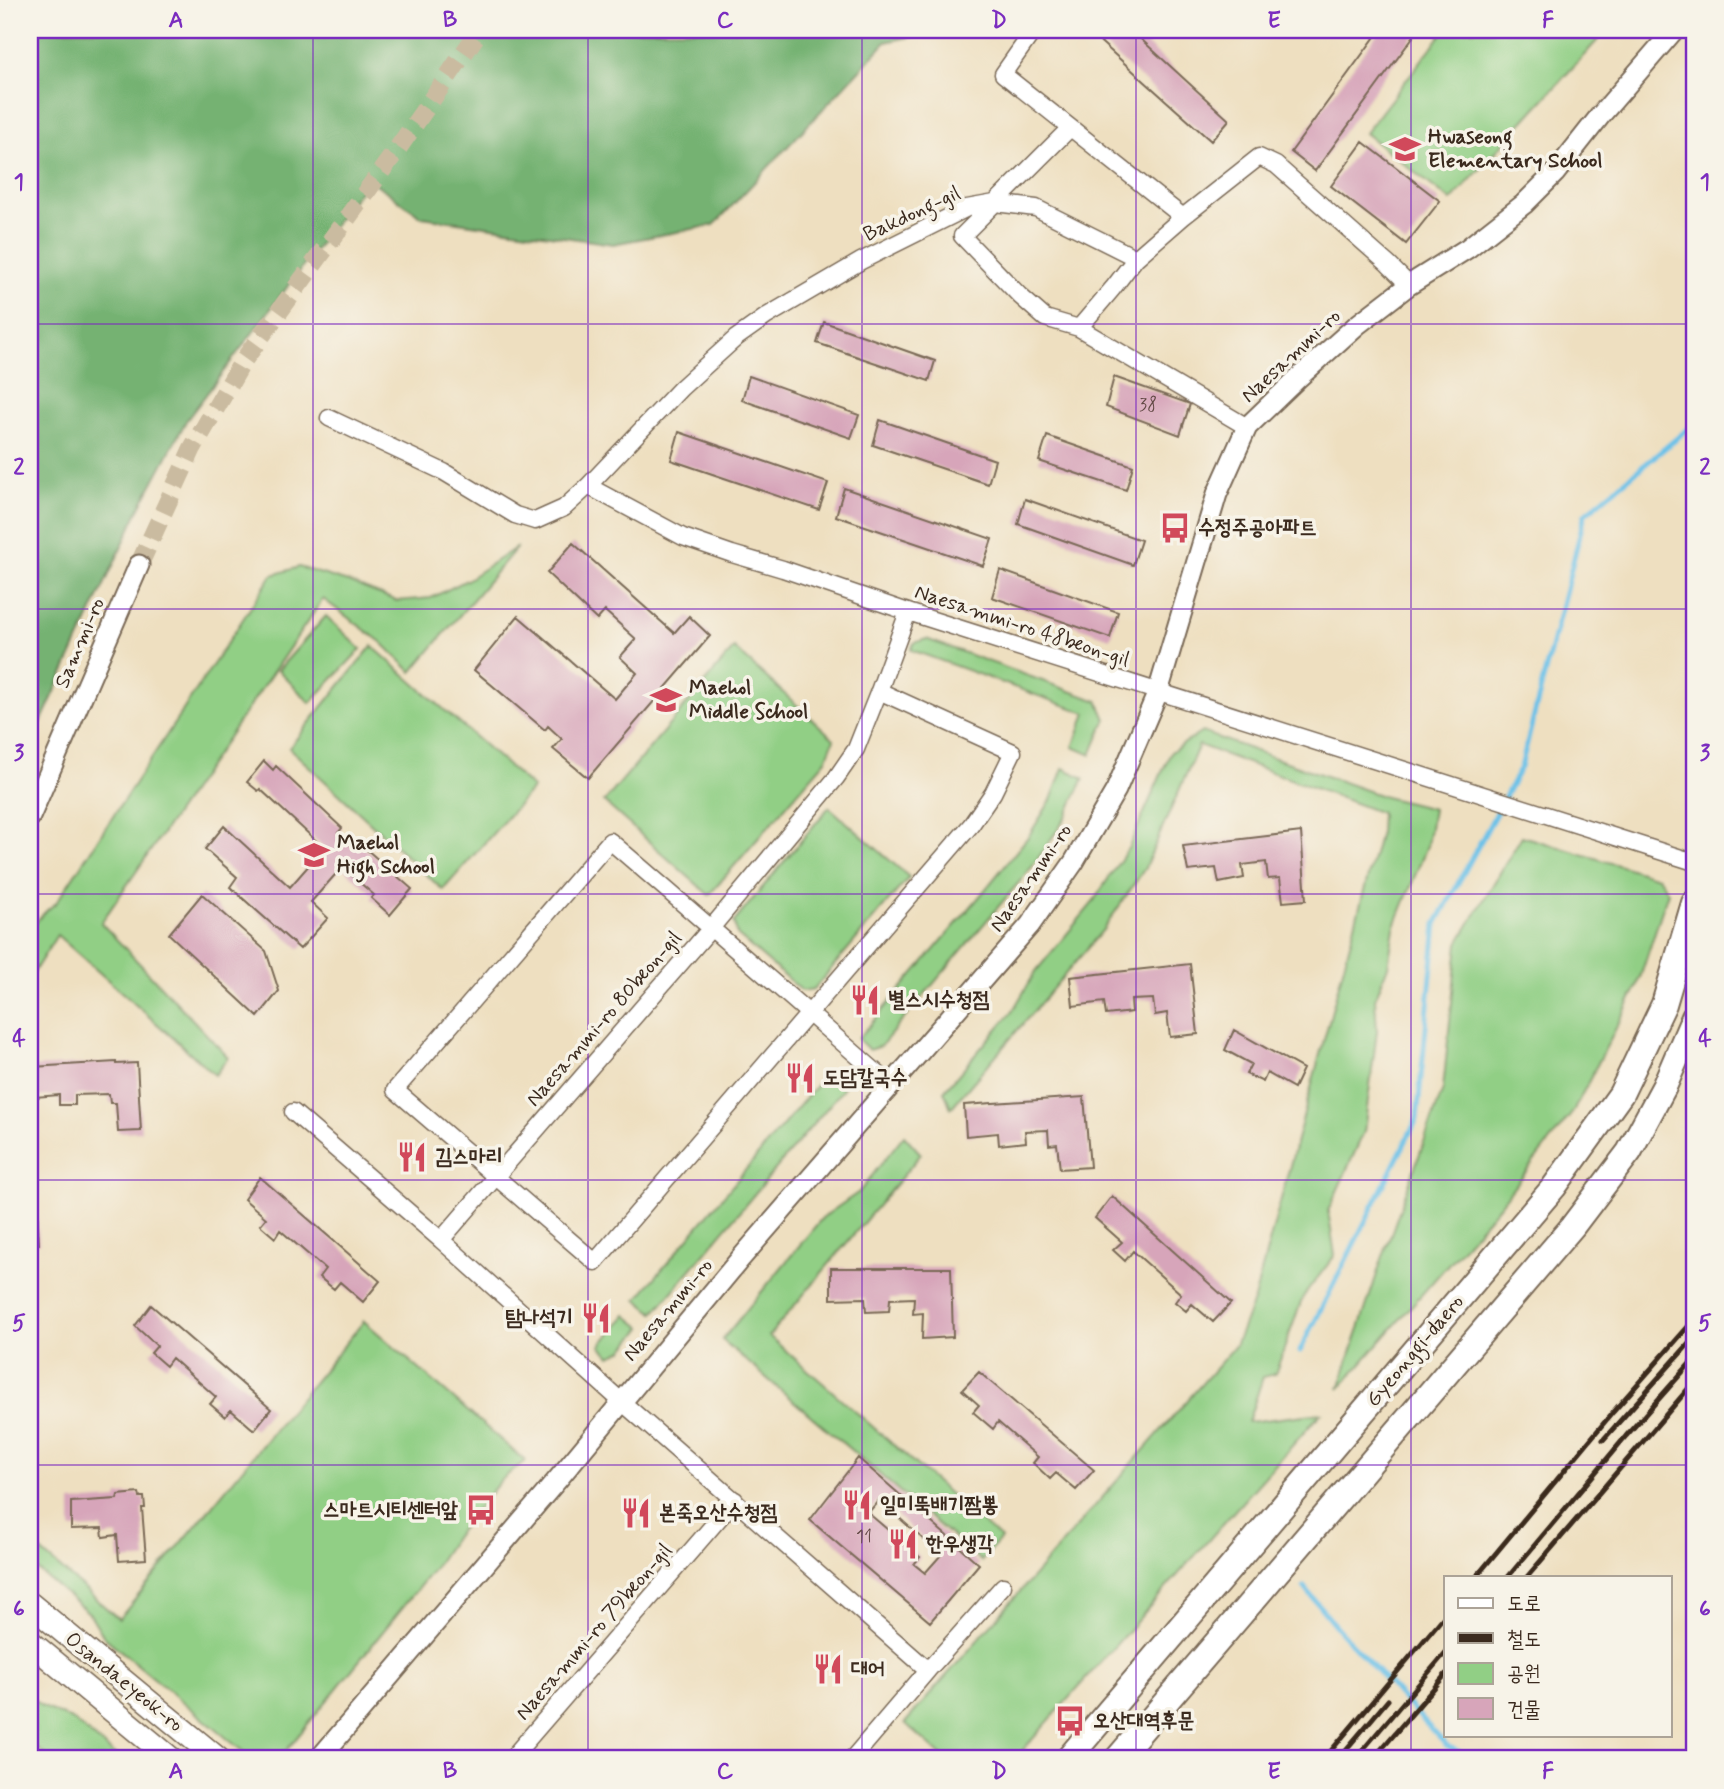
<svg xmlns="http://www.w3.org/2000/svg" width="1724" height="1789" font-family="Mynerve,'Poor Story',sans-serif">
<rect width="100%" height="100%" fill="#f7f3e8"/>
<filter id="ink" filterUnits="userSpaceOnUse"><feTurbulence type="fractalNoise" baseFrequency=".0143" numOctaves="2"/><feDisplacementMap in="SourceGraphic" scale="14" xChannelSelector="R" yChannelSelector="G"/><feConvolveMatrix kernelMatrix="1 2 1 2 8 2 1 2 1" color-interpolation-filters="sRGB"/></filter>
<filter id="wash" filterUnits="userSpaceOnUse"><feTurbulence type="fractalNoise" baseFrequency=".00686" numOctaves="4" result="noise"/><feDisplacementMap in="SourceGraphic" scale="28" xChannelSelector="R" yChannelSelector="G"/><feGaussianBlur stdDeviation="1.57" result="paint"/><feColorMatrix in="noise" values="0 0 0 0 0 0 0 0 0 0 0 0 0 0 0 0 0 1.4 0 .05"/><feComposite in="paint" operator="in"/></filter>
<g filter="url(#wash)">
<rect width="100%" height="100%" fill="#eedfc0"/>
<!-- green -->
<path fill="#91cf85" stroke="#667c52" stroke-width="2" d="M 1445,30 L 1607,30 L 1451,201 L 1365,133 Z
M 517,547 L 412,672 L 381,642 L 323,599 L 101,923 L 228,1057 L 215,1075 L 57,935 L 30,978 C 30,939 22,928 56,903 L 272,575 L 299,567 L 348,582 L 397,601 L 431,598 L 467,580 Z
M 326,616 L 361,649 L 310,703 L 278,670 Z
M 926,639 L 1098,701 L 1106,719 L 1091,755 L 1073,747 L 1086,713 L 911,650 L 914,643 Z
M 372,646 L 533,788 L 443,890 L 289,748 Z
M 734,648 L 834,739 L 826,760 L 709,895 L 604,802 Z
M 1202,732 L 1385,797 L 1433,809 L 1427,846 L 1394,928 L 1388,966 L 1375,999 L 1377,1031 L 1364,1132 L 1328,1211 L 1335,1255 L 1303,1297 L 1275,1374 L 1263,1377 L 1248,1422 L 1321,1413 L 1015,1759 L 945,1759 L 905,1723 L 1235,1346 L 1254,1299 L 1380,832 L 1381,813 L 1199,745 L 1145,868 L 1103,930 L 951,1108 L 944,1091 L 1012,1012 L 1036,971 L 1091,905 L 1129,847 L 1171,752 Z
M 1063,768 L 1084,778 L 1065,819 L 1032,867 L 881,1046 L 869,1050 L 858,1039 L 980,896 L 1028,837 L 1051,800 Z
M 829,807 L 909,877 L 814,989 L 802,991 L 737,935 L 734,922 Z
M 1522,836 L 1658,877 L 1668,892 L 1637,987 L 1573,1112 L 1499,1206 L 1339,1389 L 1382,1259 L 1443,1089 L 1458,943 Z
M 826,1074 L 844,1088 L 654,1313 L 637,1299 Z
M 904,1135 L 921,1154 L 769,1336 L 1001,1539 L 981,1561 L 722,1340 L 822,1218 L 859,1192 Z
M 626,1315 L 642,1328 L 623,1350 L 611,1356 L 600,1346 Z
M 364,1321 L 525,1461 L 501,1480 L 456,1535 L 432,1571 L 286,1751 L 252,1759 L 104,1637 L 90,1614 L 30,1564 L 30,1542 L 119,1619 Z
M 30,1696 L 41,1706 L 74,1721 L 120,1759 L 50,1759 L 30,1742 Z"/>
<!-- forest -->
<path fill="#74b272" stroke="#586e48" stroke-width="2" d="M 30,30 L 942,30 L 886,42 L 714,225 L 613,244 L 422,217 L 369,179 L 186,421 L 140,507 L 30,746 Z"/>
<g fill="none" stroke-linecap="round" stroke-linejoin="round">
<!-- stream -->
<path stroke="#6bc1e8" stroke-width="5" d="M 1300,1351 L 1417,1119 L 1436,924 L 1521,767 L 1585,514 L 1694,424
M 1304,1587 L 1338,1629 L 1447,1746 L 1475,1759"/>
</g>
<g id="blocks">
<!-- building -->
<path fill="#d7a5ba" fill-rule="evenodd" d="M 1100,30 L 1131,30 L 1229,120 L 1211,141 L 1094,36 Z
M 1380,30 L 1418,30 L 1315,171 L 1291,152 Z
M 1363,142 L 1440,201 L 1406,244 L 1331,186 Z
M 824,322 L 935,361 L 929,381 L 817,343 Z
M 749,376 L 859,415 L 851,438 L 742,400 Z
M 1114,377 L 1190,404 L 1180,435 L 1106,407 Z
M 880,420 L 995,460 L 988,484 L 873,445 Z
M 679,432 L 828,483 L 819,510 L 671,460 Z
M 1047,436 L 1133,466 L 1126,490 L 1039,461 Z
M 844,488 L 992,539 L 983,566 L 836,516 Z
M 1025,499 L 1141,540 L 1133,565 L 1018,524 Z
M 573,543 L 674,633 L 689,616 L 710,636 L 588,778 L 553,749 L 562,739 L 548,726 L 545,730 L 474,670 L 518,616 L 615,699 L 637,673 L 620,657 L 636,639 L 605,611 L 597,620 L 547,573 Z
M 1000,570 L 1118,612 L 1110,638 L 992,597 Z
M 264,761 L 273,770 L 276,766 L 342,828 L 338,833 L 354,848 L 358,842 L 412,889 L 390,915 L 371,898 L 374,895 L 342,867 L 311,902 L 328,918 L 300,949 L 230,887 L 237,877 L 205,849 L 224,826 L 290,887 L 324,848 L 260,789 L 258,791 L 247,782 Z
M 1301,832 L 1306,900 L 1283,902 L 1280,878 L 1268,879 L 1266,862 L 1242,865 L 1244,878 L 1219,883 L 1216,868 L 1188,871 L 1183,846 Z
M 202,894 L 266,951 L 279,991 L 258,1017 L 169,934 Z
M 1190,964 L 1198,1034 L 1170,1037 L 1167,1013 L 1155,1015 L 1153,999 L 1131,1000 L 1132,1012 L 1106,1015 L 1104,1002 L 1073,1006 L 1070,977 Z
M 1234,1030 L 1303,1069 L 1294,1088 L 1267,1073 L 1263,1082 L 1246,1074 L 1251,1064 L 1225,1050 Z
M 116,1062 L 116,1064 L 137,1063 L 141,1131 L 118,1132 L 116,1103 L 110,1103 L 109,1094 L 75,1095 L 75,1105 L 59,1105 L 59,1095 L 35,1097 L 32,1067 Z
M 1084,1097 L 1090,1167 L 1060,1169 L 1057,1144 L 1049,1145 L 1048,1130 L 1025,1131 L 1026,1142 L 999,1145 L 998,1133 L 966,1136 L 964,1105 Z
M 30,1176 L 35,1176 L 39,1244 L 30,1244 Z
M 260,1177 L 380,1281 L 363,1302 L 340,1282 L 334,1289 L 319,1277 L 325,1269 L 280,1230 L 275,1238 L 260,1225 L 266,1218 L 244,1199 Z
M 1112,1196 L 1231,1303 L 1213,1322 L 1192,1304 L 1186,1311 L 1175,1302 L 1181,1294 L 1133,1251 L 1125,1261 L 1113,1250 L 1122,1242 L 1095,1218 Z
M 831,1268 L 951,1268 L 953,1337 L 922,1339 L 923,1313 L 913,1314 L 914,1298 L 890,1299 L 889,1311 L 866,1312 L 865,1298 L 831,1299 Z
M 151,1305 L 271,1409 L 254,1430 L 231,1410 L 225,1417 L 210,1404 L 216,1397 L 172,1358 L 166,1366 L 151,1353 L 157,1346 L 135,1326 Z
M 979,1372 L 1094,1470 L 1076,1490 L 1056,1473 L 1050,1479 L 1033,1463 L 1038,1457 L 998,1422 L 993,1429 L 973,1412 L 979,1405 L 962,1390 Z
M 858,1458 L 979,1564 L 930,1622 L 810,1520 ZM 879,1500 L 941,1555 L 925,1573 L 914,1564 L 920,1557 L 868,1513 Z
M 139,1493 L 140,1497 L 144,1497 L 145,1508 L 142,1508 L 146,1559 L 119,1561 L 117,1535 L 103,1537 L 102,1528 L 71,1529 L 71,1502 L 117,1499 L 118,1495 Z"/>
</g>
</g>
<g filter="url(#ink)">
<use href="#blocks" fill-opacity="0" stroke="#7a6957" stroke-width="2"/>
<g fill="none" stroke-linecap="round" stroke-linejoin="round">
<!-- tertiary-tunnel -->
<path stroke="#cabba0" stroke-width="19" stroke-dasharray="19 10" stroke-linecap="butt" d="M 139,565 L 192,449 L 243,361 L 396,151 L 480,30"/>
<!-- minor casing -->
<g stroke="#7a6957" stroke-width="19">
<path id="minor" d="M 1034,30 L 1003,74 L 1183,217
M 1070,128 L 962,236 L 1020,296 L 1045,318 L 1079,328
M 1136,258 L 1113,288 L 1079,328 L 1247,427
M 329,418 L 444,472 L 515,515 L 535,521 L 564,508 L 588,486 L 681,388 L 736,338 L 767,316 L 861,261 L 967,208 L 995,203 L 1036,208 L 1136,258 L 1183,217 L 1259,157 L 1276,165 L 1388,264 L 1409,285
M 588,486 L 683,537 L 732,554 L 783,569 L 908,612 L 1694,862
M 879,691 L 1013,752 L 993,793 L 971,825 L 595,1262 L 395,1090 L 610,841 C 705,922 798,1004 892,1086
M 293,1112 L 441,1240
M 928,1670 L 1003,1586
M 511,1759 L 735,1500
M 852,1759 L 928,1670 L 622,1402 L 441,1240 L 712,927 L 836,778 L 856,749 L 879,691 L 908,612"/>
</g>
<!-- tertiary casing -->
<g stroke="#7a6957" stroke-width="23">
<path id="tertiary" d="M 30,817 L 139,565
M 319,1759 L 558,1479 L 741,1258 L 1030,925 L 1074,862 L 1116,790 L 1158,692 L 1217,494 L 1247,427 L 1298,378 L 1357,325 L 1409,285 L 1468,248 L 1524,204 L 1555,173 L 1600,116 L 1674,30"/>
</g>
<!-- secondary casing -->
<g stroke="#7a6957" stroke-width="26">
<path id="secondary" d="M 30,1604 L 218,1759
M 30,1642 L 171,1759"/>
</g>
<!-- primary casing -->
<g stroke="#7a6957" stroke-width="28">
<path id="primary" d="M 1068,1759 L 1554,1187 L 1621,1094 L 1664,1004 L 1694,903
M 1117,1759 L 1572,1227 L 1629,1152 L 1664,1087 L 1694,1017"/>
</g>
<!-- minor -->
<use href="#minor" stroke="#fff" stroke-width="16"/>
<!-- tertiary -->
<use href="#tertiary" stroke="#fff" stroke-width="19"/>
<!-- secondary -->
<use href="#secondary" stroke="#fff" stroke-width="23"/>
<!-- primary -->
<use href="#primary" stroke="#fff" stroke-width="24"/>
<!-- rail -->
<path stroke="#3b2a1e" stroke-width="5" d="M 1603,1440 L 1694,1338
M 1476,1577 L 1613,1412 L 1694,1320
M 1508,1577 L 1626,1436 L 1694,1359
M 1527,1577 L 1694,1382
M 1324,1759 L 1446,1614
M 1338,1759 L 1388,1700
M 1355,1759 L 1446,1652
M 1373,1759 L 1446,1674"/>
</g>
</g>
<!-- grid -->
<path fill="none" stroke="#7b2cbf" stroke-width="2" stroke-opacity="0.55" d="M 313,30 L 313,1759M 588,30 L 588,1759M 862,30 L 862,1759M 1136,30 L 1136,1759M 1411,30 L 1411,1759M 30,324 L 1694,324M 30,609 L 1694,609M 30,894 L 1694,894M 30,1180 L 1694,1180M 30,1465 L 1694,1465"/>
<!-- icons -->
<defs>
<g id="school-bare" transform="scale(2.415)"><path d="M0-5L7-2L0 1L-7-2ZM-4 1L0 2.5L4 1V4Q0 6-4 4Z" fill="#d1495b" stroke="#f7f3e8" stroke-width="2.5" paint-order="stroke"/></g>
<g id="bus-bare" transform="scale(2.415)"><path d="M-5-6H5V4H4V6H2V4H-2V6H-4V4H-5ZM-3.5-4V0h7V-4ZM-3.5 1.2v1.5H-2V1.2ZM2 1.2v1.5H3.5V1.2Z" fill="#d1495b" stroke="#f7f3e8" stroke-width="2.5" paint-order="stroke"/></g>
<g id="restaurant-bare" transform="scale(2.415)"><path d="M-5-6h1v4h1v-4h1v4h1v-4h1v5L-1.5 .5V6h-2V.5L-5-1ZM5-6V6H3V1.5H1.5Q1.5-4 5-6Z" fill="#d1495b" stroke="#f7f3e8" stroke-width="2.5" paint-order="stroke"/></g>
</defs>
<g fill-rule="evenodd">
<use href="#school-bare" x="1405" y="149"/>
<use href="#bus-bare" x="1175" y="528"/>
<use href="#school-bare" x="666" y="700"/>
<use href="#school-bare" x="314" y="855"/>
<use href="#restaurant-bare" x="865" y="1000"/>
<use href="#restaurant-bare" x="800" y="1078"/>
<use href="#restaurant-bare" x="412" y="1157"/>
<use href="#restaurant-bare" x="596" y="1318"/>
<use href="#restaurant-bare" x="857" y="1505"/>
<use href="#bus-bare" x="481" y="1510"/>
<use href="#restaurant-bare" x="636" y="1513"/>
<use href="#restaurant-bare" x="903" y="1544"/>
<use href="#restaurant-bare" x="828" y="1669"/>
<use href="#bus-bare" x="1070" y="1721"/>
</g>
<g text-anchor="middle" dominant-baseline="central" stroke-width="7" stroke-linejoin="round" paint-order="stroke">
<!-- number labels -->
<g font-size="18" fill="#624945">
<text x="1148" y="405">38</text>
<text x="864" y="1537">11</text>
</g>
<!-- poi labels -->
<g font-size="21" font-weight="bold" fill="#3b2a1e" stroke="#f7f3e8" text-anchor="start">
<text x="1428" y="137">Hwaseong<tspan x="1428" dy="24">Elementary School</tspan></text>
<text x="1198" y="528">수정주공아파트</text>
<text x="689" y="688">Maehol<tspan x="689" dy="24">Middle School</tspan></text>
<text x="337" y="843">Maehol<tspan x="337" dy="24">High School</tspan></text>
<text x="888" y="1000">별스시수청점</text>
<text x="823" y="1078">도담칼국수</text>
<text x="435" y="1157">김스마리</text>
<text x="573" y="1318" text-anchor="end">탐나석기</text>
<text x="880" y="1505">일미뚝배기짬뽕</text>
<text x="458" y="1510" text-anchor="end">스마트시티센터앞</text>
<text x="659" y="1513">본죽오산수청점</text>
<text x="926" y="1544">한우생각</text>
<text x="851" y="1669">대어</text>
<text x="1093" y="1721">오산대역후문</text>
</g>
<!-- street labels -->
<g font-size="21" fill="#3b2a1e" stroke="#f7f3e8">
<text transform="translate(912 214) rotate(-25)">Bakdong-gil</text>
<text transform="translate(1291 356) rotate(-43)">Naesammi-ro</text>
<text transform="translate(1022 626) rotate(18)">Naesammi-ro 48beon-gil</text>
<text transform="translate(80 643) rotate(-67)">Sammi-ro</text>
<text transform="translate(1031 878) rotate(-55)">Naesammi-ro</text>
<text transform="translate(604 1019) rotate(-49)">Naesammi-ro 80beon-gil</text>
<text transform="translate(668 1310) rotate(-50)">Naesammi-ro</text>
<text transform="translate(1415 1351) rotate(-50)">Gyeonggi-daero</text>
<text transform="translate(594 1632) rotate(-49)">Naesammi-ro 79beon-gil</text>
<text transform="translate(124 1682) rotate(39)">Osandaeyeok-ro</text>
</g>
</g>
<!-- margin -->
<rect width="1724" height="1789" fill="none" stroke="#f7f3e8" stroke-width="77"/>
<!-- legend -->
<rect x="1444" y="1576" width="228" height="161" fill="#f7f3e8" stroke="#aca397" stroke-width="2"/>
<rect x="1458" y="1598" width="35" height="10" fill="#ffffff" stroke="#aca397" stroke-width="2"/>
<text x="1507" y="1610" font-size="21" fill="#3b2a1e">도로</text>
<rect x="1458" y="1633" width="35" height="10" fill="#3b2a1e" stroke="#aca397" stroke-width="2"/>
<text x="1507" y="1646" font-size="21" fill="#3b2a1e">철도</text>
<rect x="1458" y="1663" width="35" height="21" fill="#91cf85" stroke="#aca397" stroke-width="2"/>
<text x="1507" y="1680" font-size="21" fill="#3b2a1e">공원</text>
<rect x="1458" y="1698" width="35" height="21" fill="#d7a5ba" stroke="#aca397" stroke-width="2"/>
<text x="1507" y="1716" font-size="21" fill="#3b2a1e">건물</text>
<rect x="38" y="38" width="1648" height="1712" fill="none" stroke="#7b2cbf" stroke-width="2.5"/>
<g font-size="23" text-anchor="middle" font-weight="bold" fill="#7b2cbf">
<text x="176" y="27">A</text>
<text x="450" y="27">B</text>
<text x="725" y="27">C</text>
<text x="999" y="27">D</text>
<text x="1274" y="27">E</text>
<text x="1548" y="27">F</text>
<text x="19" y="189">1</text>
<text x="1705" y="189">1</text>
<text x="19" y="474">2</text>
<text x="1705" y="474">2</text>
<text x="19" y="760">3</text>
<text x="1705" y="760">3</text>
<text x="19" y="1045">4</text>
<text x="1705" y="1045">4</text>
<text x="19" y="1330">5</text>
<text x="1705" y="1330">5</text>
<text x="19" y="1616">6</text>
<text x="1705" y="1616">6</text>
<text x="176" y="1778">A</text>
<text x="450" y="1778">B</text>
<text x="725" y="1778">C</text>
<text x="999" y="1778">D</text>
<text x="1274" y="1778">E</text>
<text x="1548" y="1778">F</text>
</g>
</svg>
